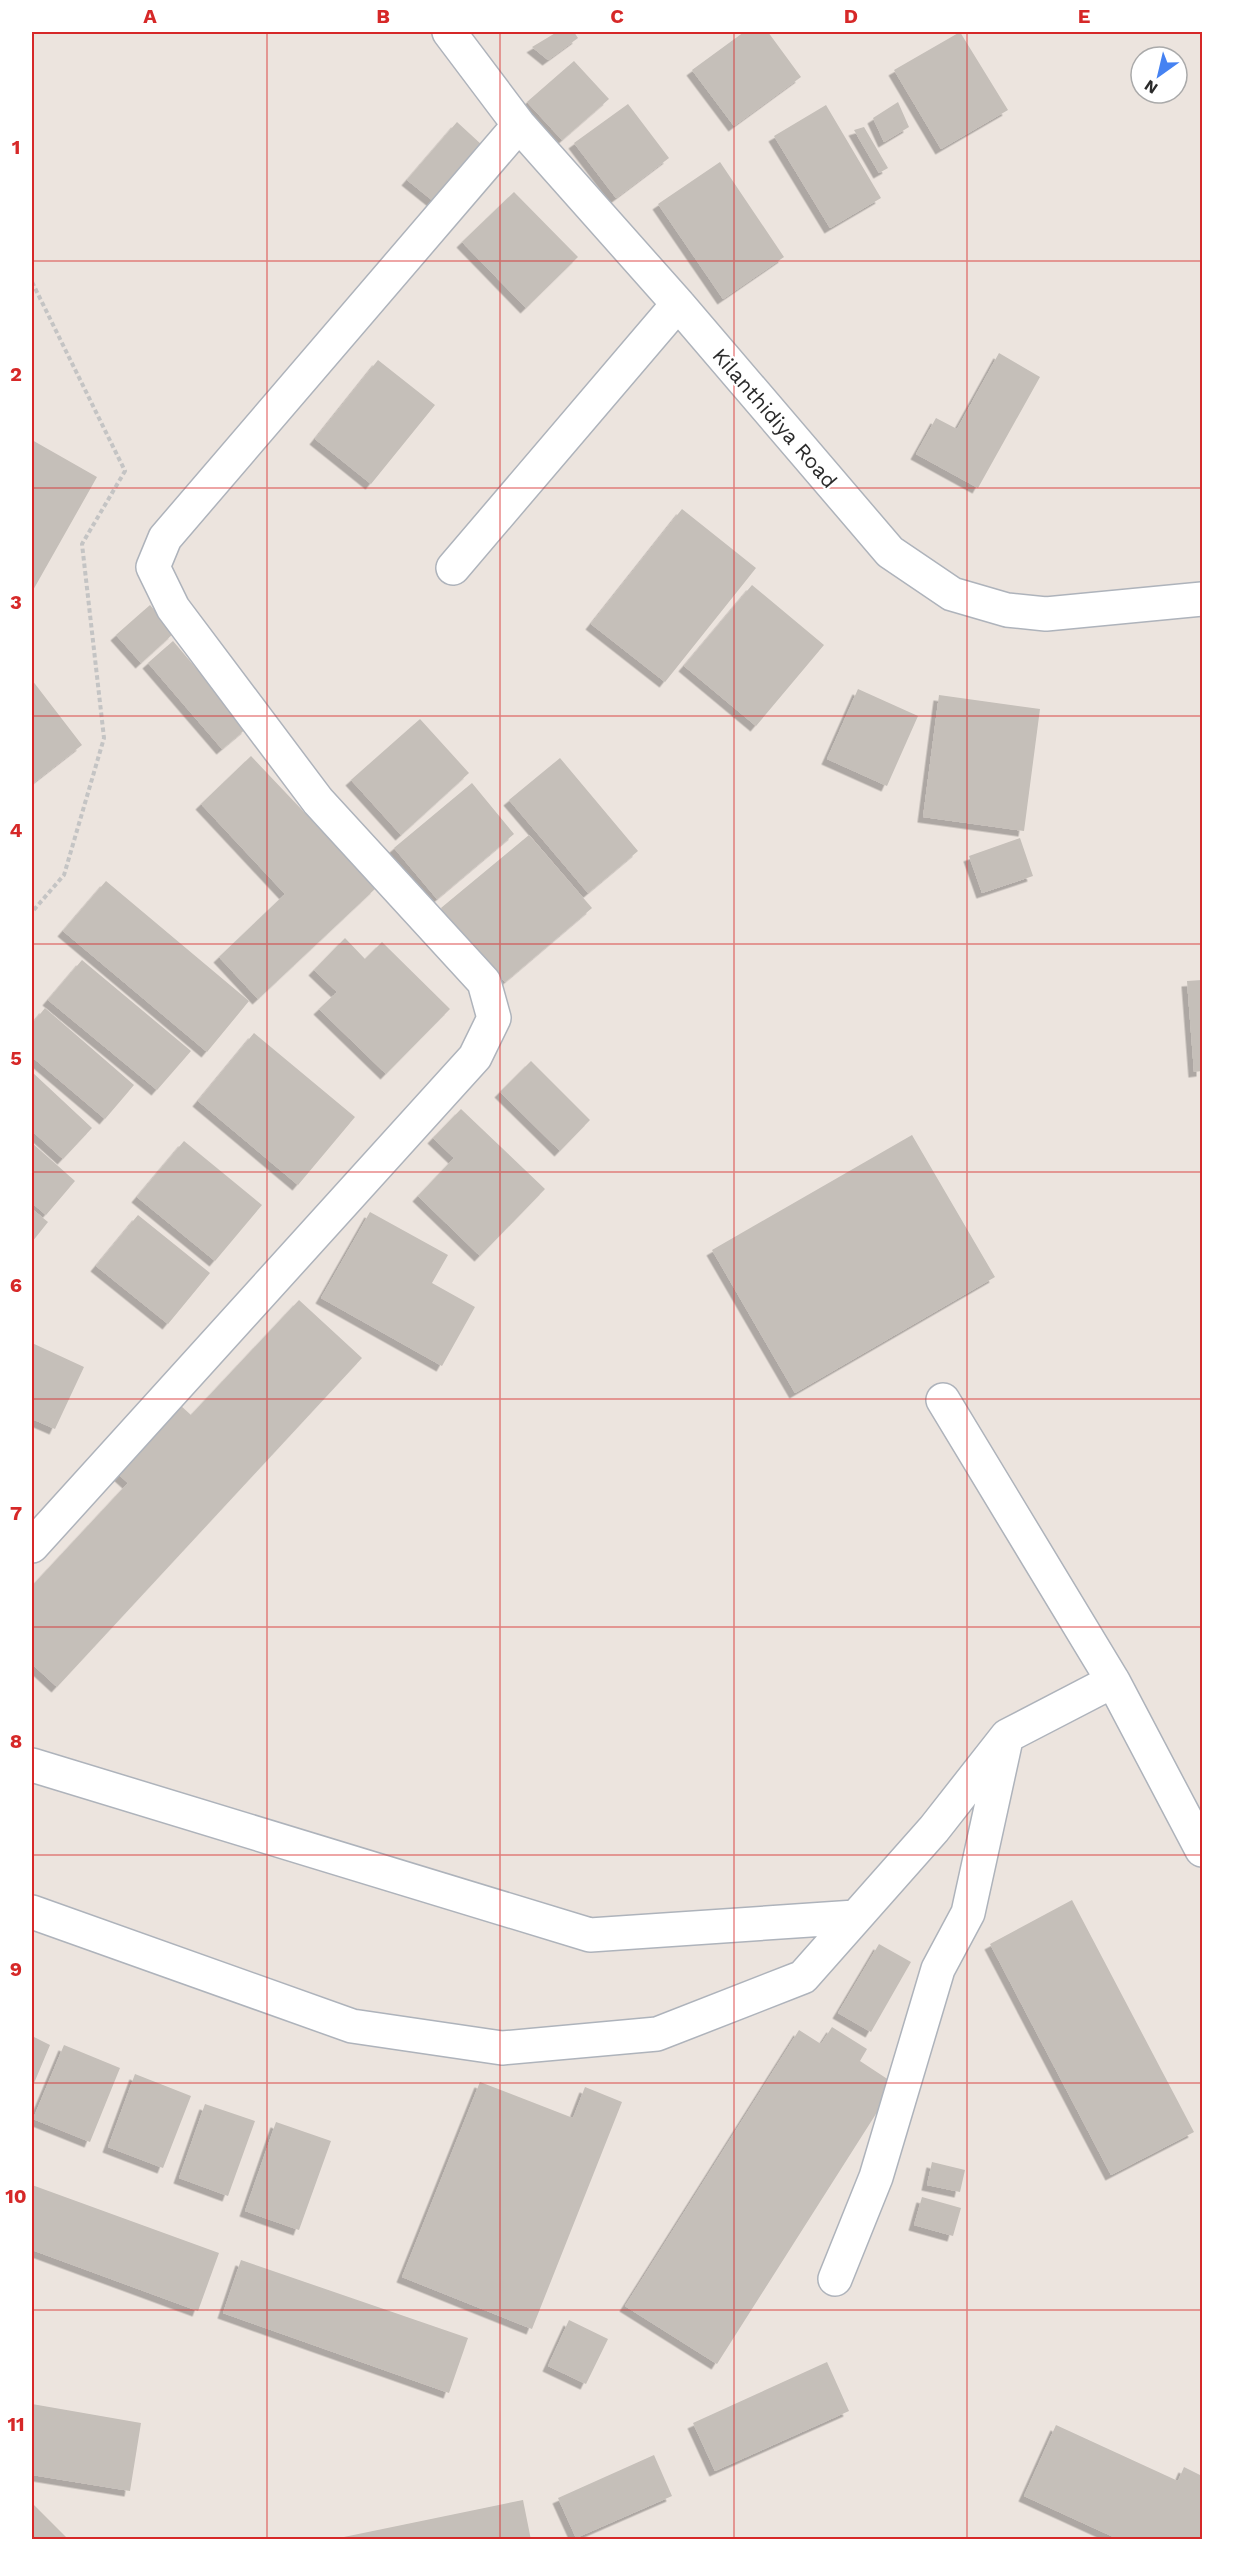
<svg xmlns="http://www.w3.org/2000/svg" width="1234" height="2571" font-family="'Work Sans',sans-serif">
<defs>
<filter id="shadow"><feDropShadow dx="-5.5" dy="5.5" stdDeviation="0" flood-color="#0004"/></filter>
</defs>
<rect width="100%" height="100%" fill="#ece4de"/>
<!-- building -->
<path fill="#c5bfb9" filter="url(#shadow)" d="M 557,32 L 574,32 L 578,38 L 548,60 L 532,47 Z
M 744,32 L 768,32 L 801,77 L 734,126 L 692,70 Z
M 960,32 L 1008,110 L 941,149 L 894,70 Z
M 574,61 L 609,99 L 562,140 L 527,102 Z
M 898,102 L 909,127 L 884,142 L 873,118 Z
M 628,104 L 669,158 L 616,198 L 574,143 Z
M 826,105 L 881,198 L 830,228 L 774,136 Z
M 457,122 L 482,145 L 433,201 L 407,180 Z
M 864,127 L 888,168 L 879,173 L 854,130 Z
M 720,162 L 784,257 L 723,299 L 658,204 Z
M 514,192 L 578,257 L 526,308 L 462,242 Z
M 999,353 L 1040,377 L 978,488 L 916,454 L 936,418 L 957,429 Z
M 378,360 L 435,405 L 371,484 L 315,439 Z
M 32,440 L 97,477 L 32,592 Z
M 682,509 L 756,568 L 665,682 L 591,624 Z
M 752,585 L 824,645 L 756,726 L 684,666 Z
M 150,605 L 174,633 L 141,663 L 116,635 Z
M 173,641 L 247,728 L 222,749 L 148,663 Z
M 32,680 L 82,745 L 32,784 Z
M 858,689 L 918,716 L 887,786 L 827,759 Z
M 939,695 L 1040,709 L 1024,831 L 923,817 Z
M 420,719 L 469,773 L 401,835 L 351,780 Z
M 251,756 L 376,888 L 258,999 L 219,957 L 285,894 L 201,804 Z
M 560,758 L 638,851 L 588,893 L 509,800 Z
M 472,783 L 514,834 L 437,899 L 394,848 Z
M 529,835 L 592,908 L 505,982 L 441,908 Z
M 1020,838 L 1033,876 L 982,893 L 969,856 Z
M 106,881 L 249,1001 L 207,1052 L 63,931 Z
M 345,938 L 365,959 L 382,942 L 450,1009 L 386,1074 L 319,1009 L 337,992 L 314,970 Z
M 82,960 L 191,1051 L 157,1090 L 48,1000 Z
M 1202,980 L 1202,1071 L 1194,1072 L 1187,981 Z
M 45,1008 L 134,1085 L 105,1119 L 32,1057 L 32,1024 Z
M 254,1033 L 355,1117 L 298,1185 L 198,1101 Z
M 531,1061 L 590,1120 L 560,1151 L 500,1092 Z
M 32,1072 L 92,1128 L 63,1159 L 32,1131 Z
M 461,1109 L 545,1189 L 480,1256 L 418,1196 L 454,1158 L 433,1138 Z
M 912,1135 L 995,1277 L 795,1393 L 712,1250 Z
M 184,1141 L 262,1205 L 215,1261 L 137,1197 Z
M 32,1143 L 75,1181 L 46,1215 L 32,1203 Z
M 32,1209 L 48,1222 L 32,1242 Z
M 370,1212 L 448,1255 L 432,1283 L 475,1307 L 442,1366 L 321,1298 Z
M 138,1215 L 210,1273 L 168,1324 L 96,1266 Z
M 299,1300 L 362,1358 L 57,1687 L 32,1664 L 32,1586 L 128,1483 L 117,1473 L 180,1405 L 191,1415 Z
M 32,1343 L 84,1367 L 55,1429 L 32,1419 Z
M 1072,1900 L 1194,2132 L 1111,2175 L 990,1944 Z
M 879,1944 L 911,1962 L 871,2032 L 838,2013 Z
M 832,2027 L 867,2049 L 860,2061 L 895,2084 L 717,2364 L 625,2306 L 799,2030 L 821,2044 Z
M 32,2036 L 50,2045 L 32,2088 Z
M 64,2045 L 120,2068 L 90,2142 L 33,2119 Z
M 135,2074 L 191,2096 L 163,2168 L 108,2147 Z
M 480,2082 L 573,2118 L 585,2087 L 622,2102 L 532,2329 L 402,2277 Z
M 205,2104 L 255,2121 L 228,2196 L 179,2178 Z
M 276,2122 L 331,2141 L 299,2230 L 245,2211 Z
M 932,2162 L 965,2170 L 960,2192 L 927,2185 Z
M 32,2185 L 219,2253 L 198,2311 L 32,2250 Z
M 922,2197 L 961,2208 L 953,2236 L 914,2225 Z
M 241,2260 L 468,2338 L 449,2393 L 223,2313 Z
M 569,2320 L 608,2339 L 586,2384 L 548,2366 Z
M 827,2362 L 849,2411 L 715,2471 L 693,2423 Z
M 32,2404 L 141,2423 L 130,2491 L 32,2475 Z
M 1056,2425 L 1178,2481 L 1184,2467 L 1202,2476 L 1202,2540 L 1120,2540 L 1024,2496 Z
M 654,2455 L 672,2496 L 576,2538 L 558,2498 Z
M 523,2500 L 531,2540 L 339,2540 L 339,2538 Z
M 32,2503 L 69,2540 L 32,2540 Z"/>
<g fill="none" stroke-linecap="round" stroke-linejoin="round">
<!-- minor casing -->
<g stroke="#aeb3bb" stroke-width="36">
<path id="minor" d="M 449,32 L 519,125 L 678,304 L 890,552 L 952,594 L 1007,610 L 1046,614 L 1202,599
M 453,568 L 678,304
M 943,1400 L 1113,1681 L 1202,1850
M 32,1546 L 475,1057 L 494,1018 L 484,982 L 318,801 L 173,608 L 153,567 L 165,538 L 519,125
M 32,1765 L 590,1935 L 855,1917
M 32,1912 L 352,2026 L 502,2048 L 657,2034 L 803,1977 L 934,1829 L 1007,1736 L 1113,1681
M 835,2279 L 876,2177 L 938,1969 L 968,1913 L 1005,1744"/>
</g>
<!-- path -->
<path stroke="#c4c4c4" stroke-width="4" stroke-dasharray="4.5 3" stroke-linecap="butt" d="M 32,282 L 125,471 L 82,544 L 104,738 L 64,875 L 32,912"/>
<!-- minor -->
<use href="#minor" stroke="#fff" stroke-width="33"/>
</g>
<!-- grid -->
<path fill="none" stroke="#d62828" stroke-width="1.5" stroke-opacity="0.55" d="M 267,32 L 267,2540M 500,32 L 500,2540M 734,32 L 734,2540M 967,32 L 967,2540M 32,261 L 1202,261M 32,488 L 1202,488M 32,716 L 1202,716M 32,944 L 1202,944M 32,1172 L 1202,1172M 32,1399 L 1202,1399M 32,1627 L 1202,1627M 32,1855 L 1202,1855M 32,2083 L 1202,2083M 32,2310 L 1202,2310"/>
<g text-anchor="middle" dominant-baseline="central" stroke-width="4.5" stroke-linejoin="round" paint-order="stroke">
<!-- street labels -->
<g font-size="21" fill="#2b2b2b" stroke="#fff">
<text transform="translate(775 418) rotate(49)">Kilanthidiya Road</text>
</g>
</g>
<!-- border -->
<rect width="1234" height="2571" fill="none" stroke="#ffffff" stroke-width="66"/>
<!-- north arrow -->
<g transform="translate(1159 75) rotate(214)"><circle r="28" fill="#ffffff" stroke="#aaaaaa" stroke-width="1.5"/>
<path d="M0-4.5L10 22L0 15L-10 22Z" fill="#4582f2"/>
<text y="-9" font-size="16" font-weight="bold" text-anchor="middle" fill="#2b2b2b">N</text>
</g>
<rect x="33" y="33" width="1168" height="2505" fill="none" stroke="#d62828" stroke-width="2"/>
<g font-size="20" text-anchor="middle" font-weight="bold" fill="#d62828">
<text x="150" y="23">A</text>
<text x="383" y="23">B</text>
<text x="617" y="23">C</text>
<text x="851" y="23">D</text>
<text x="1084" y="23">E</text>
<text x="16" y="154">1</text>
<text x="16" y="381">2</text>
<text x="16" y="609">3</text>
<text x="16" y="837">4</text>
<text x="16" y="1065">5</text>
<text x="16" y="1292">6</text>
<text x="16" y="1520">7</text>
<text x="16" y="1748">8</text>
<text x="16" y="1976">9</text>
<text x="16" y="2203">10</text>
<text x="16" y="2431">11</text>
</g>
</svg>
